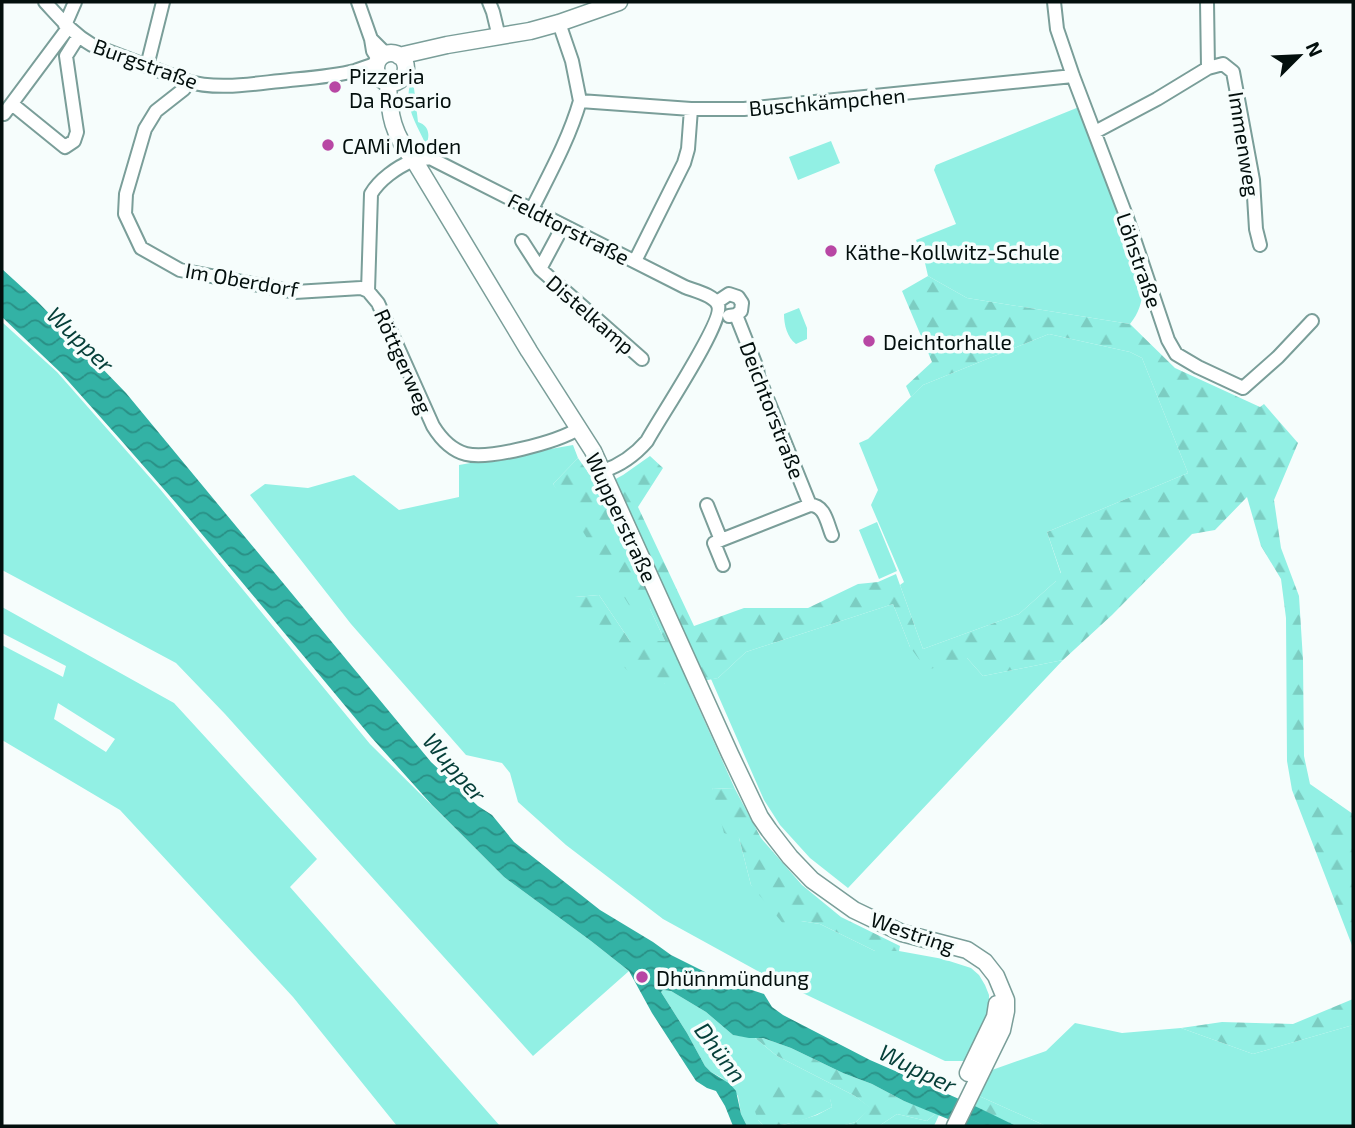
<svg xmlns="http://www.w3.org/2000/svg" width="1355" height="1128" font-family="'Exo 2',sans-serif">
<defs>
<pattern id="forest-firs" width="22" height="20" patternUnits="userSpaceOnUse" patternTransform="scale(1.75)"><rect width="22" height="20" fill="#92f0e4"/><path d="M5 1l3.5 6h-7zM16 11l3.5 6h-7z" fill="#7ccdc2"/></pattern>
<pattern id="water-waves" width="16" height="10" patternUnits="userSpaceOnUse" patternTransform="scale(1.75)"><rect width="16" height="10" fill="#33b2a5"/><path d="M0 5q4-4 8 0t8 0" fill="none" stroke="#298f85"/></pattern>
</defs>
<rect width="100%" height="100%" fill="#f6fdfc"/>
<!-- green -->
<path fill="#92f0e4" fill-rule="evenodd" d="M 410,85 L 414,88 L 418,122 C 428,125 431,134 426,145 C 417,125 404,107 410,85 Z
M 1079,107 L 1106,178 L 1143,288 C 1142,302 1139,313 1130,324 L 967,298 L 928,276 L 925,263 L 916,240 L 956,224 L 934,170 L 936,165 Z
M 831,141 L 840,163 L 798,180 L 789,157 Z
M 799,308 L 807,328 L 807,339 L 796,344 C 787,337 784,325 784,314 Z
M 2,322 L 57,372 L 160,489 L 370,744 L 504,877 L 591,941 L 629,971 L 533,1056 L 225,714 L 176,663 L 2,570 Z
M 1049,334 L 1130,352 L 1142,358 L 1188,473 L 1047,532 L 1061,574 L 1056,581 L 1019,614 L 923,649 L 900,585 L 904,582 L 871,505 L 878,490 L 859,443 L 868,439 L 923,385 Z
M 573,445 L 578,458 L 553,484 L 650,609 L 665,641 L 630,641 L 599,595 L 575,597 L 665,684 L 688,684 L 735,789 L 712,788 L 739,838 L 751,885 L 801,921 L 820,924 L 875,951 L 899,951 L 943,959 L 971,968 L 979,975 L 985,985 L 989,995 L 989,1006 L 985,1023 L 965,1061 L 945,1061 L 765,975 L 663,919 L 566,845 L 518,802 L 510,773 L 502,763 L 466,755 L 351,624 L 250,495 L 265,484 L 308,488 L 354,475 L 399,510 L 459,497 L 459,465 Z
M 877,522 L 897,571 L 879,579 L 859,530 Z
M 893,604 L 910,647 L 967,658 L 983,676 L 1063,660 L 848,888 L 810,858 L 780,825 L 764,800 L 711,679 L 718,678 L 746,652 Z
M 2,607 L 174,703 L 317,859 L 290,887 L 500,1126 L 397,1126 L 293,997 L 120,810 L 2,740 L 2,645 L 63,677 L 66,666 L 2,633 ZM 58,703 L 115,739 L 106,752 L 54,719 Z
M 663,990 L 671,991 L 706,1012 L 733,1035 L 755,1038 L 777,1056 L 855,1096 L 871,1108 L 856,1122 L 841,1126 L 781,1126 L 817,1115 L 832,1107 L 830,1099 L 758,1120 L 764,1126 L 747,1126 L 741,1114 L 738,1096 L 722,1078 L 711,1072 L 705,1066 L 687,1033 L 661,992 Z
M 1075,1023 L 1122,1033 L 1181,1028 L 1253,1054 L 1353,1025 L 1353,1126 L 1046,1126 L 979,1096 L 992,1070 L 1046,1051 Z
M 936,1113 L 939,1115 L 934,1126 L 879,1126 L 897,1114 L 927,1121 Z"/>
<!-- forest -->
<path fill="url(#forest-firs)" d="M 928,276 L 967,298 L 1130,324 L 1175,368 L 1260,407 L 1264,404 L 1298,443 L 1274,500 L 1281,548 L 1299,596 L 1303,660 L 1304,756 L 1310,784 L 1353,814 L 1353,948 L 1292,790 L 1287,761 L 1286,618 L 1281,579 L 1261,546 L 1247,497 L 1215,530 L 1192,534 L 1112,615 L 1063,660 L 983,676 L 967,658 L 927,670 L 910,647 L 893,604 L 746,652 L 718,678 L 688,684 L 665,684 L 632,675 L 570,612 L 575,597 L 599,595 L 630,641 L 665,641 L 650,609 L 629,605 L 553,484 L 578,458 L 599,488 L 623,475 L 650,456 L 663,468 L 638,507 L 694,626 L 744,608 L 808,608 L 858,584 L 878,582 L 896,574 L 923,649 L 1019,614 L 1056,581 L 1054,576 L 1061,573 L 1047,532 L 1188,473 L 1142,358 L 1130,352 L 1049,334 L 923,385 L 911,397 L 906,386 L 932,362 L 902,291 Z
M 712,788 L 735,789 L 761,838 L 802,885 L 841,917 L 900,946 L 899,951 L 875,951 L 820,924 L 801,921 L 785,926 L 751,885 L 739,838 L 724,833 Z
M 1353,999 L 1353,1025 L 1253,1054 L 1181,1028 L 1222,1022 L 1293,1024 Z
M 755,1038 L 763,1038 L 791,1048 L 843,1073 L 872,1084 L 904,1101 L 936,1113 L 927,1121 L 897,1114 L 879,1126 L 841,1126 L 856,1122 L 870,1108 L 855,1096 L 777,1056 Z
M 782,1081 L 805,1084 L 830,1098 L 832,1107 C 810,1119 789,1126 764,1126 L 758,1120 L 752,1103 L 759,1084 Z
M 979,1096 L 1046,1126 L 1012,1125 L 975,1106 Z"/>
<!-- water -->
<path fill="url(#water-waves)" d="M 2,269 L 36,300 L 126,393 L 431,762 L 478,806 L 492,815 L 514,842 L 600,910 L 653,942 L 671,955 L 721,980 L 764,994 L 772,1007 L 783,1015 L 870,1060 L 975,1106 L 1016,1126 L 965,1126 L 904,1101 L 872,1084 L 843,1073 L 791,1048 L 763,1038 L 749,1038 L 733,1035 L 706,1012 L 671,991 L 663,990 L 661,992 L 687,1033 L 705,1066 L 711,1072 L 730,1084 L 736,1091 L 741,1114 L 747,1126 L 733,1126 L 725,1106 L 716,1091 L 707,1088 L 696,1081 L 652,1013 L 629,971 L 591,941 L 504,877 L 432,805 L 371,737 L 176,503 L 119,438 L 61,373 L 2,317 Z"/>
<g fill="none" stroke-linecap="round" stroke-linejoin="round">
<!-- minor casing -->
<g stroke="#7a9e99" stroke-width="16">
<path id="minor" d="M 45,2 C 60,18 73,34 92,45 L 186,81 C 219,91 256,83 290,80 C 311,78 335,76 355,71 C 363,68 368,66 376,64
M 358,2 L 371,39 L 373,51 L 378,59
M 489,2 L 493,12 L 499,37
M 1054,2 L 1057,29 L 1073,76 L 1127,218 L 1168,340 L 1176,354 L 1198,367 L 1243,388 L 1278,357 L 1312,321
M 1207,2 L 1208,68 L 1223,64 L 1233,72 L 1253,180 L 1256,229 L 1260,245
M 559,23 L 572,61 L 580,101 L 691,109 L 744,109 L 1073,76
M 65,25 L 75,2
M 371,39 L 386,54
M 147,66 L 163,2
M 357,70 L 367,74 L 377,74
M 186,81 L 184,89 L 156,111 L 145,129 L 126,194 L 125,214 L 141,248 L 180,270 L 295,292 L 361,288 L 368,291
M 12,104 L 65,147 L 74,141 L 77,132 L 66,56 L 78,37
M 4,114 L 68,28
M 1095,132 L 1157,99 L 1208,68
M 532,209 C 550,173 569,139 580,101
M 563,226 L 540,269 L 642,359
M 522,241 L 540,269
M 635,261 L 684,163 L 688,149 L 691,109
M 717,302 L 729,294 L 738,297 L 742,303 L 741,311 L 736,315 L 729,316
M 578,429 C 557,442 489,460 466,454 C 451,450 441,439 433,426 L 378,303 L 368,291 L 371,194 C 379,180 397,167 412,161 C 418,159 424,159 430,158 L 685,287 C 695,291 714,295 718,305 C 725,321 658,420 647,441 C 634,456 621,465 603,471
M 707,505 L 721,540 L 810,505 L 758,376 L 757,368 L 736,315
M 810,505 C 825,505 827,523 832,535
M 721,540 L 714,543 L 723,565"/>
</g>
<!-- major casing -->
<g stroke="#7a9e99" stroke-width="19">
<path id="major" d="M376 68a15 15 0 1 1 30 0a15 15 0 1 1-30 0Z
M 399,56 L 447,45 L 530,31 L 559,23 L 619,2
M 388,83 C 389,114 393,136 414,160 L 529,351 L 593,451 L 730,754 L 760,817 L 769,830 L 790,857 L 812,880 L 854,910 L 902,933 L 967,950 L 985,962 L 996,976 L 1006,1000 L 1006,1011 L 1002,1030 L 955,1126
M 968,1073 L 995,1017 L 997,1004"/>
</g>
<!-- minor -->
<use href="#minor" stroke="#fff" stroke-width="12"/>
<!-- major -->
<use href="#major" stroke="#fff" stroke-width="16"/>
</g>
<!-- markers -->
<g fill="#b847a4" stroke="#f6fdfc" stroke-width="2.5">
<circle cx="335" cy="87" r="7"/>
<circle cx="328" cy="145" r="7"/>
<circle cx="831" cy="251" r="7"/>
<circle cx="869" cy="341" r="7"/>
<circle cx="642" cy="977" r="7"/>
</g>
<g text-anchor="middle" dominant-baseline="central" stroke-width="7" stroke-linejoin="round" paint-order="stroke">
<!-- street labels -->
<g font-size="21" fill="#030f0d" stroke="#f6fdfc">
<text transform="translate(146 63) rotate(20)">Burgstraße</text>
<text transform="translate(827 101) rotate(-5)">Buschkämpchen</text>
<text transform="translate(1245 144) rotate(81)">Immenweg</text>
<text transform="translate(569 228) rotate(27)">Feldtorstraße</text>
<text transform="translate(1140 260) rotate(71)">Löhstraße</text>
<text transform="translate(242 279) rotate(10)">Im Oberdorf</text>
<text transform="translate(591 314) rotate(41)">Distelkamp</text>
<text transform="translate(404 361) rotate(66)">Röttgerweg</text>
<text transform="translate(773 410) rotate(69)">Deichtorstraße</text>
<text transform="translate(622 517) rotate(65)">Wupperstraße</text>
<text transform="translate(913 932) rotate(19)">Westring</text>
</g>
<!-- poi labels -->
<g font-size="21" fill="#030f0d" stroke="#f6fdfc" text-anchor="start">
<text x="349" y="75">Pizzeria<tspan x="349" dy="24">Da Rosario</tspan></text>
<text x="342" y="145">CAMi Moden</text>
<text x="845" y="251">Käthe-Kollwitz-Schule</text>
<text x="883" y="341">Deichtorhalle</text>
<text x="656" y="977">Dhünnmündung</text>
</g>
<!-- water labels -->
<g font-size="23" font-style="italic" fill="#053f39" stroke="#f6fdfc">
<text transform="translate(81 339) rotate(44)">Wupper</text>
<text transform="translate(455 767) rotate(49)">Wupper</text>
<text transform="translate(721 1052) rotate(53)">Dhünn</text>
<text transform="translate(918 1068) rotate(26)">Wupper</text>
</g>
</g>
<!-- border -->
<rect width="1355" height="1128" fill="none" stroke="#030f0d" stroke-width="7"/>
<!-- north arrow -->
<g transform="translate(1299 56) rotate(66)" stroke="#f6fdfc" stroke-width="5" paint-order="stroke">
<path d="M0-5L12 26L0 18L-12 26Z" fill="#030f0d"/>
<text y="-10" font-size="19" font-weight="bold" text-anchor="middle" fill="#030f0d">N</text>
</g>
</svg>
